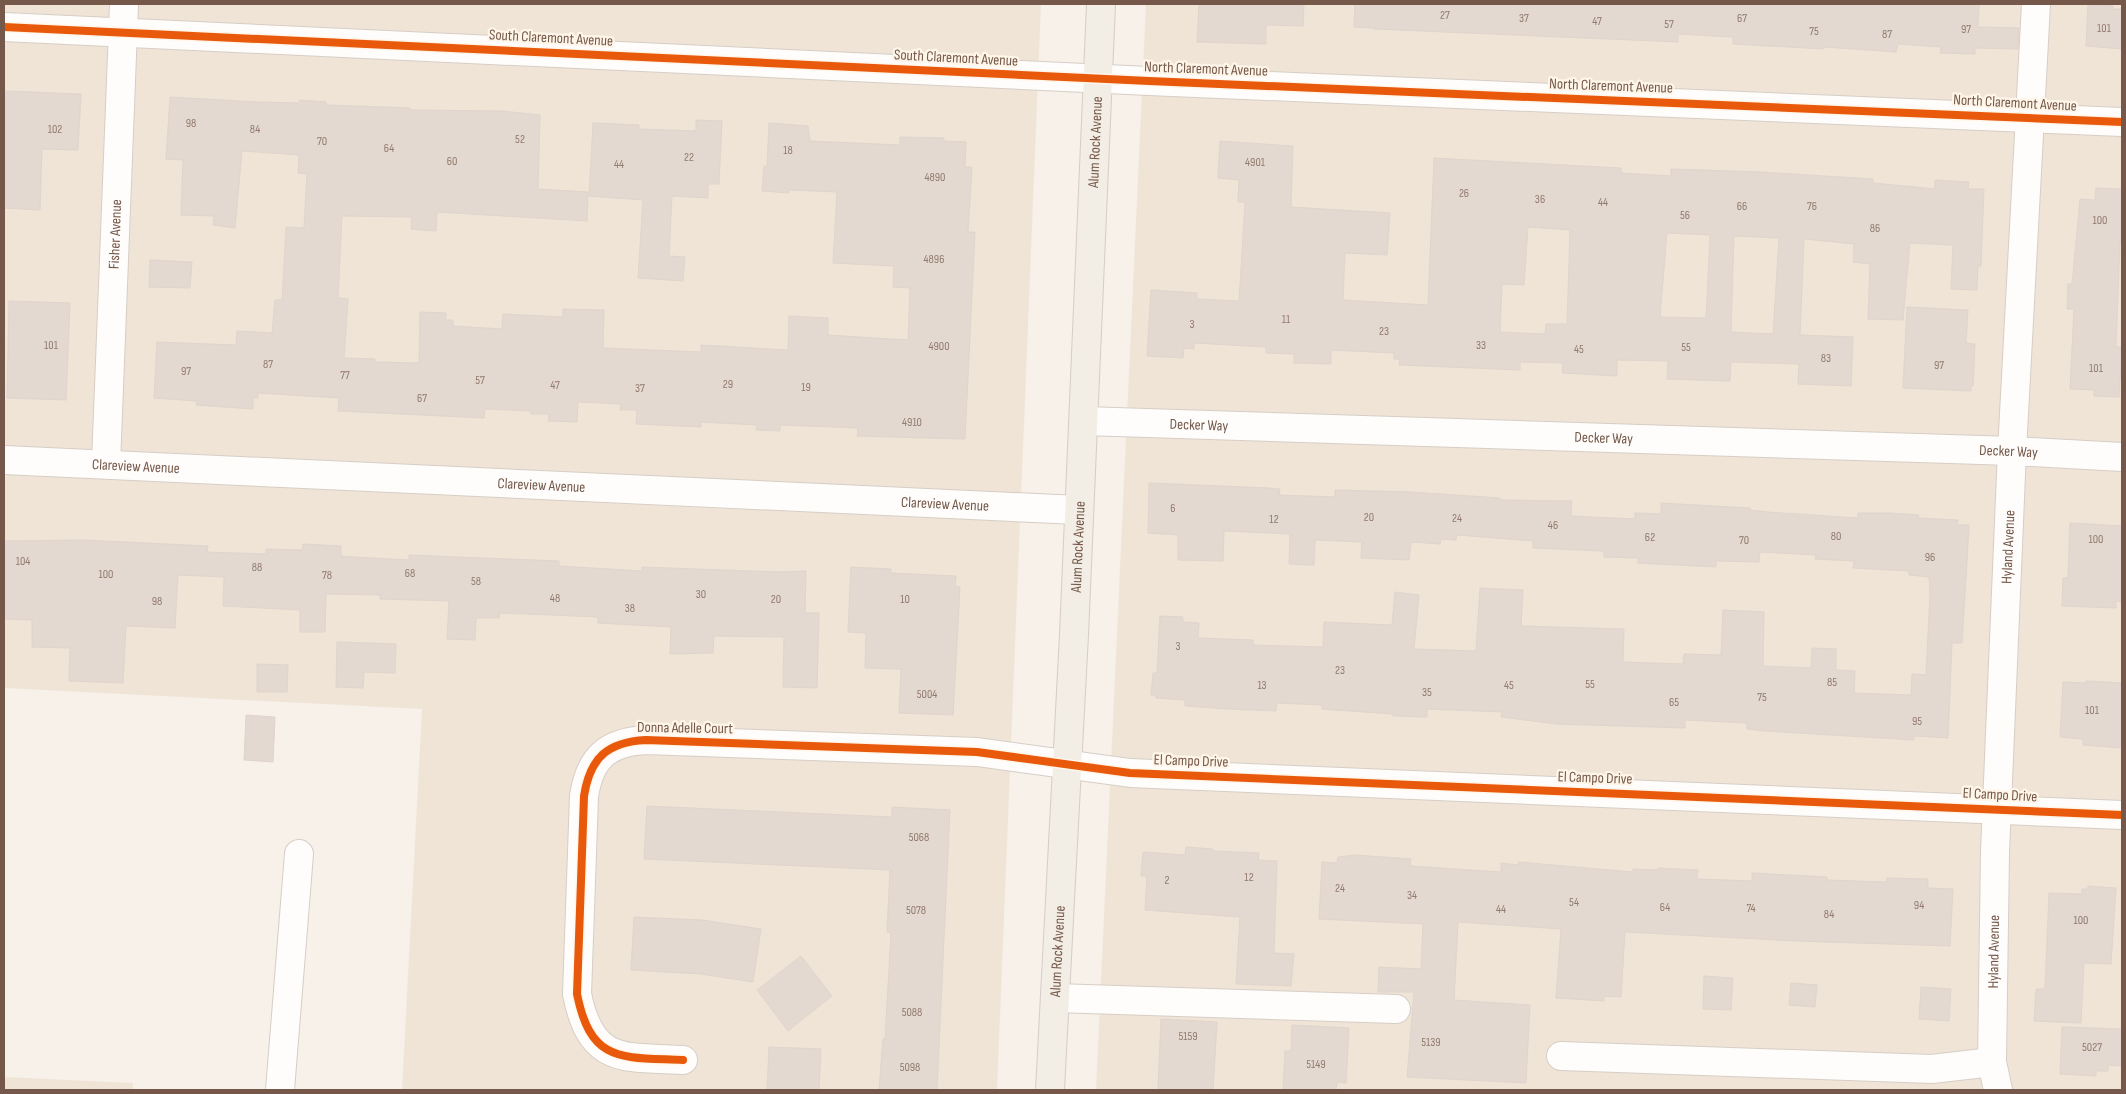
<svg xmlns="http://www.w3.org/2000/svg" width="2126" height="1094" font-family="'Sofia Sans Condensed',sans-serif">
<rect width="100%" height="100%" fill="#f7f1ea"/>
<!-- residential -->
<path fill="#f0e4d7" d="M 4,4 L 1041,4 L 997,1090 L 402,1090 L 422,709 L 4,688 Z
M 1146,4 L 2122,4 L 2122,1090 L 1096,1090 Z
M 4,1077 L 133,1083 L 133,1090 L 4,1090 Z"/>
<!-- building -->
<path fill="#e3d9d1" stroke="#e0d4cc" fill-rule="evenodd" d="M 1199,4 L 1304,4 L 1303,26 L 1266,25 L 1266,44 L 1197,42 Z
M 1355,4 L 1979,4 L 1978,27 L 2019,28 L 2018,49 L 1975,48 L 1975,54 L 1940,53 L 1941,47 L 1898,44 L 1896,52 L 1824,47 L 1824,49 L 1733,44 L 1733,37 L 1678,34 L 1678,42 L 1374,29 L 1374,28 L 1354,27 Z
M 2088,4 L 2113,6 L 2113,9 L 2122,9 L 2122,49 L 2086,46 Z
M 4,91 L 81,94 L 78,150 L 42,149 L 40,210 L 4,208 Z
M 170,97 L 258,102 L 299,103 L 300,100 L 326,102 L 326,105 L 410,108 L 410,110 L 502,111 L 540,115 L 538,189 L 588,192 L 587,221 L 437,212 L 436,231 L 411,229 L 412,217 L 342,216 L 338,298 L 348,299 L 344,358 L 375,359 L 375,362 L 419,363 L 420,312 L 446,313 L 446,320 L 453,320 L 453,326 L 502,329 L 503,314 L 563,317 L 563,309 L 604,310 L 603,348 L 701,352 L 701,345 L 788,350 L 789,316 L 828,318 L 828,335 L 908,340 L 910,288 L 893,287 L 894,266 L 833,263 L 837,192 L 789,190 L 789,193 L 762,191 L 764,166 L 767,167 L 769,123 L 808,126 L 810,141 L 900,145 L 900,137 L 944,138 L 944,141 L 966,142 L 965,167 L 972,167 L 968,232 L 975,232 L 965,439 L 857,436 L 858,428 L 780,425 L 780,431 L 756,430 L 757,425 L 701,422 L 701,427 L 636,424 L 637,410 L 620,410 L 621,404 L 578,402 L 577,422 L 548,421 L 549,414 L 531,414 L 531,411 L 485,409 L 484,418 L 338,411 L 339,398 L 258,393 L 258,398 L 253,398 L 253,409 L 196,405 L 197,401 L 154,398 L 157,342 L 236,345 L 237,331 L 272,333 L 275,300 L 282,300 L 286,227 L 304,228 L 307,174 L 298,173 L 299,155 L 242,151 L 235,228 L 213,225 L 214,216 L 181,215 L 183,160 L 166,159 Z
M 696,120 L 722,121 L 719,184 L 708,184 L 708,198 L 672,196 L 669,256 L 685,257 L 683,281 L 638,278 L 643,200 L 589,196 L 593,123 L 639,125 L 639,129 L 696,131 Z
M 1220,141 L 1293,146 L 1291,207 L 1390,213 L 1387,255 L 1345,253 L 1343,300 L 1428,305 L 1434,158 L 1621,168 L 1621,173 L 1671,176 L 1671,169 L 1760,172 L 1873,179 L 1873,183 L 1935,189 L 1935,180 L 1969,182 L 1968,189 L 1984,189 L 1981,266 L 1978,266 L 1977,290 L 1951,289 L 1953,245 L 1910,243 L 1903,320 L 1868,319 L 1870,264 L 1853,262 L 1854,244 L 1804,239 L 1800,335 L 1853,337 L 1851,386 L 1798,384 L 1799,364 L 1731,362 L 1730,381 L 1667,379 L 1668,361 L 1617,360 L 1617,376 L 1562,373 L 1563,363 L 1520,362 L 1520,370 L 1399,365 L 1400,359 L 1394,359 L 1394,353 L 1331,350 L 1331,364 L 1294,363 L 1294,354 L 1266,353 L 1266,347 L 1194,343 L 1194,349 L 1184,348 L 1183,358 L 1147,356 L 1151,290 L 1197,293 L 1197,299 L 1239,301 L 1245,202 L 1238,202 L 1239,180 L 1218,178 ZM 1528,227 L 1570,230 L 1567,324 L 1546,324 L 1545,334 L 1500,332 L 1502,284 L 1524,285 ZM 1667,233 L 1710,235 L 1706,318 L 1660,317 ZM 1734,236 L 1779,238 L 1773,334 L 1731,332 Z
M 2096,188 L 2122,189 L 2122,241 L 2120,241 L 2116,347 L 2122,347 L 2119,397 L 2094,396 L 2094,390 L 2070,389 L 2074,309 L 2067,309 L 2068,284 L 2072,284 L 2080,199 L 2095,200 Z
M 150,260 L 192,262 L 190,288 L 149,287 Z
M 9,301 L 70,303 L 66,400 L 7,398 Z
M 1907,307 L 1968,310 L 1966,343 L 1975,344 L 1973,386 L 1971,386 L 1971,391 L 1903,388 Z
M 1149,483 L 1268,488 L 1280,489 L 1279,495 L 1335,497 L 1335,490 L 1411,492 L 1500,498 L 1500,500 L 1572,501 L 1571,516 L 1635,519 L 1635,513 L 1661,514 L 1661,503 L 1750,508 L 1750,510 L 1768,512 L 1858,518 L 1858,513 L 1889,513 L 1919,515 L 1918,518 L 1958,520 L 1957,525 L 1969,525 L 1967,561 L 1962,643 L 1952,643 L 1948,738 L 1914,736 L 1914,740 L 1764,731 L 1747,729 L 1747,723 L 1685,720 L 1685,728 L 1556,724 L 1501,717 L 1502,712 L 1427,709 L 1427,717 L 1393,716 L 1393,714 L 1322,709 L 1322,705 L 1277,703 L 1276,711 L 1228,709 L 1185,706 L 1185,700 L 1156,698 L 1156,695 L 1151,695 L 1153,673 L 1157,673 L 1160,616 L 1183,617 L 1183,622 L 1199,623 L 1198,638 L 1253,640 L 1253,645 L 1323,647 L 1324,622 L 1392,625 L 1395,592 L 1419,595 L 1414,649 L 1476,651 L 1480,588 L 1523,590 L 1521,626 L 1624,629 L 1623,662 L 1683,664 L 1684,654 L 1721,655 L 1723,610 L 1764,612 L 1763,666 L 1811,668 L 1812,648 L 1836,649 L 1836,670 L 1855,671 L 1854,693 L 1911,695 L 1912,674 L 1926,675 L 1930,593 L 1929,577 L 1909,575 L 1909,571 L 1853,568 L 1854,561 L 1815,559 L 1816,555 L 1760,552 L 1759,562 L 1716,561 L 1716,567 L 1638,563 L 1638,558 L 1604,557 L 1604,551 L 1533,548 L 1533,541 L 1457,535 L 1456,540 L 1441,539 L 1440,544 L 1411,542 L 1409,560 L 1361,558 L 1362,542 L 1315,540 L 1314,565 L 1289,564 L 1290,534 L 1224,531 L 1223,561 L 1178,560 L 1178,535 L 1148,533 Z
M 2070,523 L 2122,526 L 2122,602 L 2116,601 L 2116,608 L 2062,606 L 2063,578 L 2068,578 Z
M 84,540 L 208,546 L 207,552 L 266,554 L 266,549 L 302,550 L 303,544 L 341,546 L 341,556 L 354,557 L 409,560 L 409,555 L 559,561 L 559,566 L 642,571 L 642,567 L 780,572 L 806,571 L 805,613 L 819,613 L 817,688 L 783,687 L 784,637 L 714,636 L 713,653 L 670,654 L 671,627 L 598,623 L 598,617 L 500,613 L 499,618 L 476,618 L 475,640 L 447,639 L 449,601 L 380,599 L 380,595 L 326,594 L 325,632 L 300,632 L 300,610 L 223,606 L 224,577 L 178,575 L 175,628 L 126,626 L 123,683 L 69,681 L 70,648 L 32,647 L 32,620 L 4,619 L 4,541 Z
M 851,567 L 891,569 L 891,573 L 956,576 L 955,586 L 960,587 L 953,715 L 899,713 L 901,669 L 865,668 L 866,633 L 848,632 Z
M 337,642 L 396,644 L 395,673 L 364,672 L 363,688 L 336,687 Z
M 257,664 L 288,665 L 287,692 L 257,692 Z
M 2086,681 L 2122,683 L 2122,748 L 2083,745 L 2083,739 L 2060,737 L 2063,682 L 2086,683 Z
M 246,715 L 275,717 L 273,762 L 244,760 Z
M 647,806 L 892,817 L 892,807 L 950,810 L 937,1090 L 879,1090 L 883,1039 L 885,1039 L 891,933 L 887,932 L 890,870 L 644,859 Z
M 1186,847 L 1213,849 L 1213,851 L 1259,853 L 1258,860 L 1277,861 L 1274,953 L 1294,954 L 1291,986 L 1236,984 L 1240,917 L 1145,910 L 1147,876 L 1141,876 L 1143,852 L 1185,855 Z
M 1355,855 L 1411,859 L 1410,866 L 1501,872 L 1501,863 L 1518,865 L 1519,862 L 1633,872 L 1633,869 L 1658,870 L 1658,868 L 1698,870 L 1697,879 L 1752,881 L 1752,873 L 1827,877 L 1827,880 L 1886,882 L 1887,878 L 1928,879 L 1928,888 L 1953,889 L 1950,946 L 1796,941 L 1625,932 L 1621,997 L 1604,996 L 1604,1001 L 1556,998 L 1561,929 L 1458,922 L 1454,1000 L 1530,1005 L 1526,1083 L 1407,1077 L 1414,992 L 1378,992 L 1379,967 L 1421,969 L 1423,924 L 1319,919 L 1322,862 L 1337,863 L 1338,857 Z
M 2088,886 L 2116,888 L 2111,964 L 2084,963 L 2081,1023 L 2034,1021 L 2036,989 L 2045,989 L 2049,893 L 2082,894 L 2082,889 L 2088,889 Z
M 634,917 L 702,920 L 761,929 L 753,982 L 701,974 L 631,970 Z
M 801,956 L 832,996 L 788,1031 L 757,990 Z
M 1704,976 L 1733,978 L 1731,1010 L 1703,1009 Z
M 1791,983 L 1817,985 L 1815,1007 L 1789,1005 Z
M 1921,987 L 1951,989 L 1949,1021 L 1919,1019 Z
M 1161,1019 L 1217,1022 L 1213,1090 L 1158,1090 Z
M 1292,1025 L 1349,1028 L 1346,1083 L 1337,1082 L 1336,1090 L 1283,1090 L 1285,1051 L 1291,1051 Z
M 2062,1027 L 2122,1029 L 2122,1066 L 2108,1065 L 2108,1071 L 2096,1071 L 2096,1076 L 2060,1074 Z
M 769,1047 L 821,1049 L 819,1090 L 767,1090 Z"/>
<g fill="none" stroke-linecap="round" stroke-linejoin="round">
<!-- minor casing -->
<g stroke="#d6cec6" stroke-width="30">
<g id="minor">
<path d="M 4,27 L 1149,81 L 2122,122"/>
<path id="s1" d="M 1084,421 L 2012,451 L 2122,457"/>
<path id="s2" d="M 4,460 L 1078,510"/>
<path id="s3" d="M 106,464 L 124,4"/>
<path d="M 1055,998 L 1396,1009"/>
<path d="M 1561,1056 L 1932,1069 L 1992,1062"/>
<path d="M 683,1060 C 622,1057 591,1064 577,994 L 584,796 C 590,758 607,742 646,740 L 977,752 L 1130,773 L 2122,815"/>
<path d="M 280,1090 L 299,854"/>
<path id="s4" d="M 1998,1090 L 1992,1062 L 1995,852 L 2012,451 L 2036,4"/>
</g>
</g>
<!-- major casing -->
<g stroke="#d5ccc6" stroke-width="30">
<g id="major">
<path id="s5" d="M 1050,1090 L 1074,635 L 1101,4"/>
</g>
</g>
<!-- minor -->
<use href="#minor" stroke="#fefdfc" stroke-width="28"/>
<!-- major -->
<use href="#major" stroke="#f2ede5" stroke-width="28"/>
<!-- cycleway casing -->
<g stroke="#fff6ea" stroke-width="11">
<path id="cycleway" d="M 4,27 L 1149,81 L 2122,122
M 683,1060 C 622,1057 591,1064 577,994 L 584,796 C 590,758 607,742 646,740 L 977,752 L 1130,773 L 2122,815"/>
</g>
<!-- cycleway -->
<use href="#cycleway" stroke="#e8590c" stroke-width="8"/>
</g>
<g text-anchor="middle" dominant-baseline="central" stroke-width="4.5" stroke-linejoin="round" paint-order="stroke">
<!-- number labels -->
<g font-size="12" fill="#927a6d">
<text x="1445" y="15">27</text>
<text x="1524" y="18">37</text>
<text x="1742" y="18">67</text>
<text x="1597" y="21">47</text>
<text x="1669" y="24">57</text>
<text x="2104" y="28">101</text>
<text x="1966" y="29">97</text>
<text x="1814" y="31">75</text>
<text x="1887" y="34">87</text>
<text x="191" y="123">98</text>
<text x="55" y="129">102</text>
<text x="255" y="129">84</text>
<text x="520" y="139">52</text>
<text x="322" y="141">70</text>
<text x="389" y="148">64</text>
<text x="788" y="150">18</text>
<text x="689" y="157">22</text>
<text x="452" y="161">60</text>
<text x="1255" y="162">4901</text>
<text x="619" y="164">44</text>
<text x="935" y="177">4890</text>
<text x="1464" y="193">26</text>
<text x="1540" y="199">36</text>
<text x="1603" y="202">44</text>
<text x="1742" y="206">66</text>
<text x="1812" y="206">76</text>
<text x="1685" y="215">56</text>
<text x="2100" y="220">100</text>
<text x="1875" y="228">86</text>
<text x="934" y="259">4896</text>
<text x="1286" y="319">11</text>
<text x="1192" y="324">3</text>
<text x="1384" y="331">23</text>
<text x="51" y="345">101</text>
<text x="1481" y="345">33</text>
<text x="939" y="346">4900</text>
<text x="1686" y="347">55</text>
<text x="1579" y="349">45</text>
<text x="1826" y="358">83</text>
<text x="268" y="364">87</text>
<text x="1939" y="365">97</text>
<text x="2096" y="368">101</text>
<text x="186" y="371">97</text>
<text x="345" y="375">77</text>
<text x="480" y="380">57</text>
<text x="728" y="384">29</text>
<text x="555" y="385">47</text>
<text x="806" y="387">19</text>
<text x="640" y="388">37</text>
<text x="422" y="398">67</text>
<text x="912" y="422">4910</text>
<text x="1173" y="508">6</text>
<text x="1369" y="517">20</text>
<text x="1457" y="518">24</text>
<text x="1274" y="519">12</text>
<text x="1553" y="525">46</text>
<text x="1836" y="536">80</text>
<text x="1650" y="537">62</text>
<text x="2096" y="539">100</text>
<text x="1744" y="540">70</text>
<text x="1930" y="557">96</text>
<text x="23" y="561">104</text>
<text x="257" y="567">88</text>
<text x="410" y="573">68</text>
<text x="106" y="574">100</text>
<text x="327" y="575">78</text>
<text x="476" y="581">58</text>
<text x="701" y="594">30</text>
<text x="555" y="598">48</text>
<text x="776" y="599">20</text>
<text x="905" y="599">10</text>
<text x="157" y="601">98</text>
<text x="630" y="608">38</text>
<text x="1178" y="646">3</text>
<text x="1340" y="670">23</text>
<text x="1832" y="682">85</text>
<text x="1590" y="684">55</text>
<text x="1262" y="685">13</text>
<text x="1509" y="685">45</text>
<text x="1427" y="692">35</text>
<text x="927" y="694">5004</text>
<text x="1762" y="697">75</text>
<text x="1674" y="702">65</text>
<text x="2092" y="710">101</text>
<text x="1917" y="721">95</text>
<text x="919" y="837">5068</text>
<text x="1249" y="877">12</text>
<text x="1167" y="880">2</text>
<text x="1340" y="888">24</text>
<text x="1412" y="895">34</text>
<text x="1574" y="902">54</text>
<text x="1919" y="905">94</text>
<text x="1665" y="907">64</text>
<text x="1751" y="908">74</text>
<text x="1501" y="909">44</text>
<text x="916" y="910">5078</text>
<text x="1829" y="914">84</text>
<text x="2081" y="920">100</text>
<text x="912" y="1012">5088</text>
<text x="1188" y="1036">5159</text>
<text x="1431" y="1042">5139</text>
<text x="2092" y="1047">5027</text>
<text x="1316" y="1064">5149</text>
<text x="910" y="1067">5098</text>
</g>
<!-- street labels -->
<g font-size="15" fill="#755849" stroke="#fff6ea">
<text transform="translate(551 38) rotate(3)">South Claremont Avenue</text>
<text transform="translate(956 58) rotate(3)">South Claremont Avenue</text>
<text transform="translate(1206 69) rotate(2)">North Claremont Avenue</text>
<text transform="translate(1611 86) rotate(2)">North Claremont Avenue</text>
<text transform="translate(2015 103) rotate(3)">North Claremont Avenue</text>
<text stroke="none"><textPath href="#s5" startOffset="949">Alum Rock Avenue</textPath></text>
<text stroke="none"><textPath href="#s3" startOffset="230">Fisher Avenue</textPath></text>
<text stroke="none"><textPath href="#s1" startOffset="115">Decker Way</textPath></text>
<text stroke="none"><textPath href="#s1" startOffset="520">Decker Way</textPath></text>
<text stroke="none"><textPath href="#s1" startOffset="925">Decker Way</textPath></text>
<text stroke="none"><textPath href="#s2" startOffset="132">Clareview Avenue</textPath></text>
<text stroke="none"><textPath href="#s2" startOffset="538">Clareview Avenue</textPath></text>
<text stroke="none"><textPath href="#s2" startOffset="942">Clareview Avenue</textPath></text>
<text stroke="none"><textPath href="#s5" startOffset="544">Alum Rock Avenue</textPath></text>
<text stroke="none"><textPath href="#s4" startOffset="544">Hyland Avenue</textPath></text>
<text transform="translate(685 728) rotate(1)">Donna Adelle Court</text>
<text transform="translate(1191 761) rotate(2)">El Campo Drive</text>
<text transform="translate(1595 778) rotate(2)">El Campo Drive</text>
<text transform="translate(2000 795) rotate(3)">El Campo Drive</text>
<text stroke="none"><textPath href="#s5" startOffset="139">Alum Rock Avenue</textPath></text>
<text stroke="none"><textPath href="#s4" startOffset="139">Hyland Avenue</textPath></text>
</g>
</g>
<!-- border -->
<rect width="2126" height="1094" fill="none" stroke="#755849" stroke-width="10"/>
</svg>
